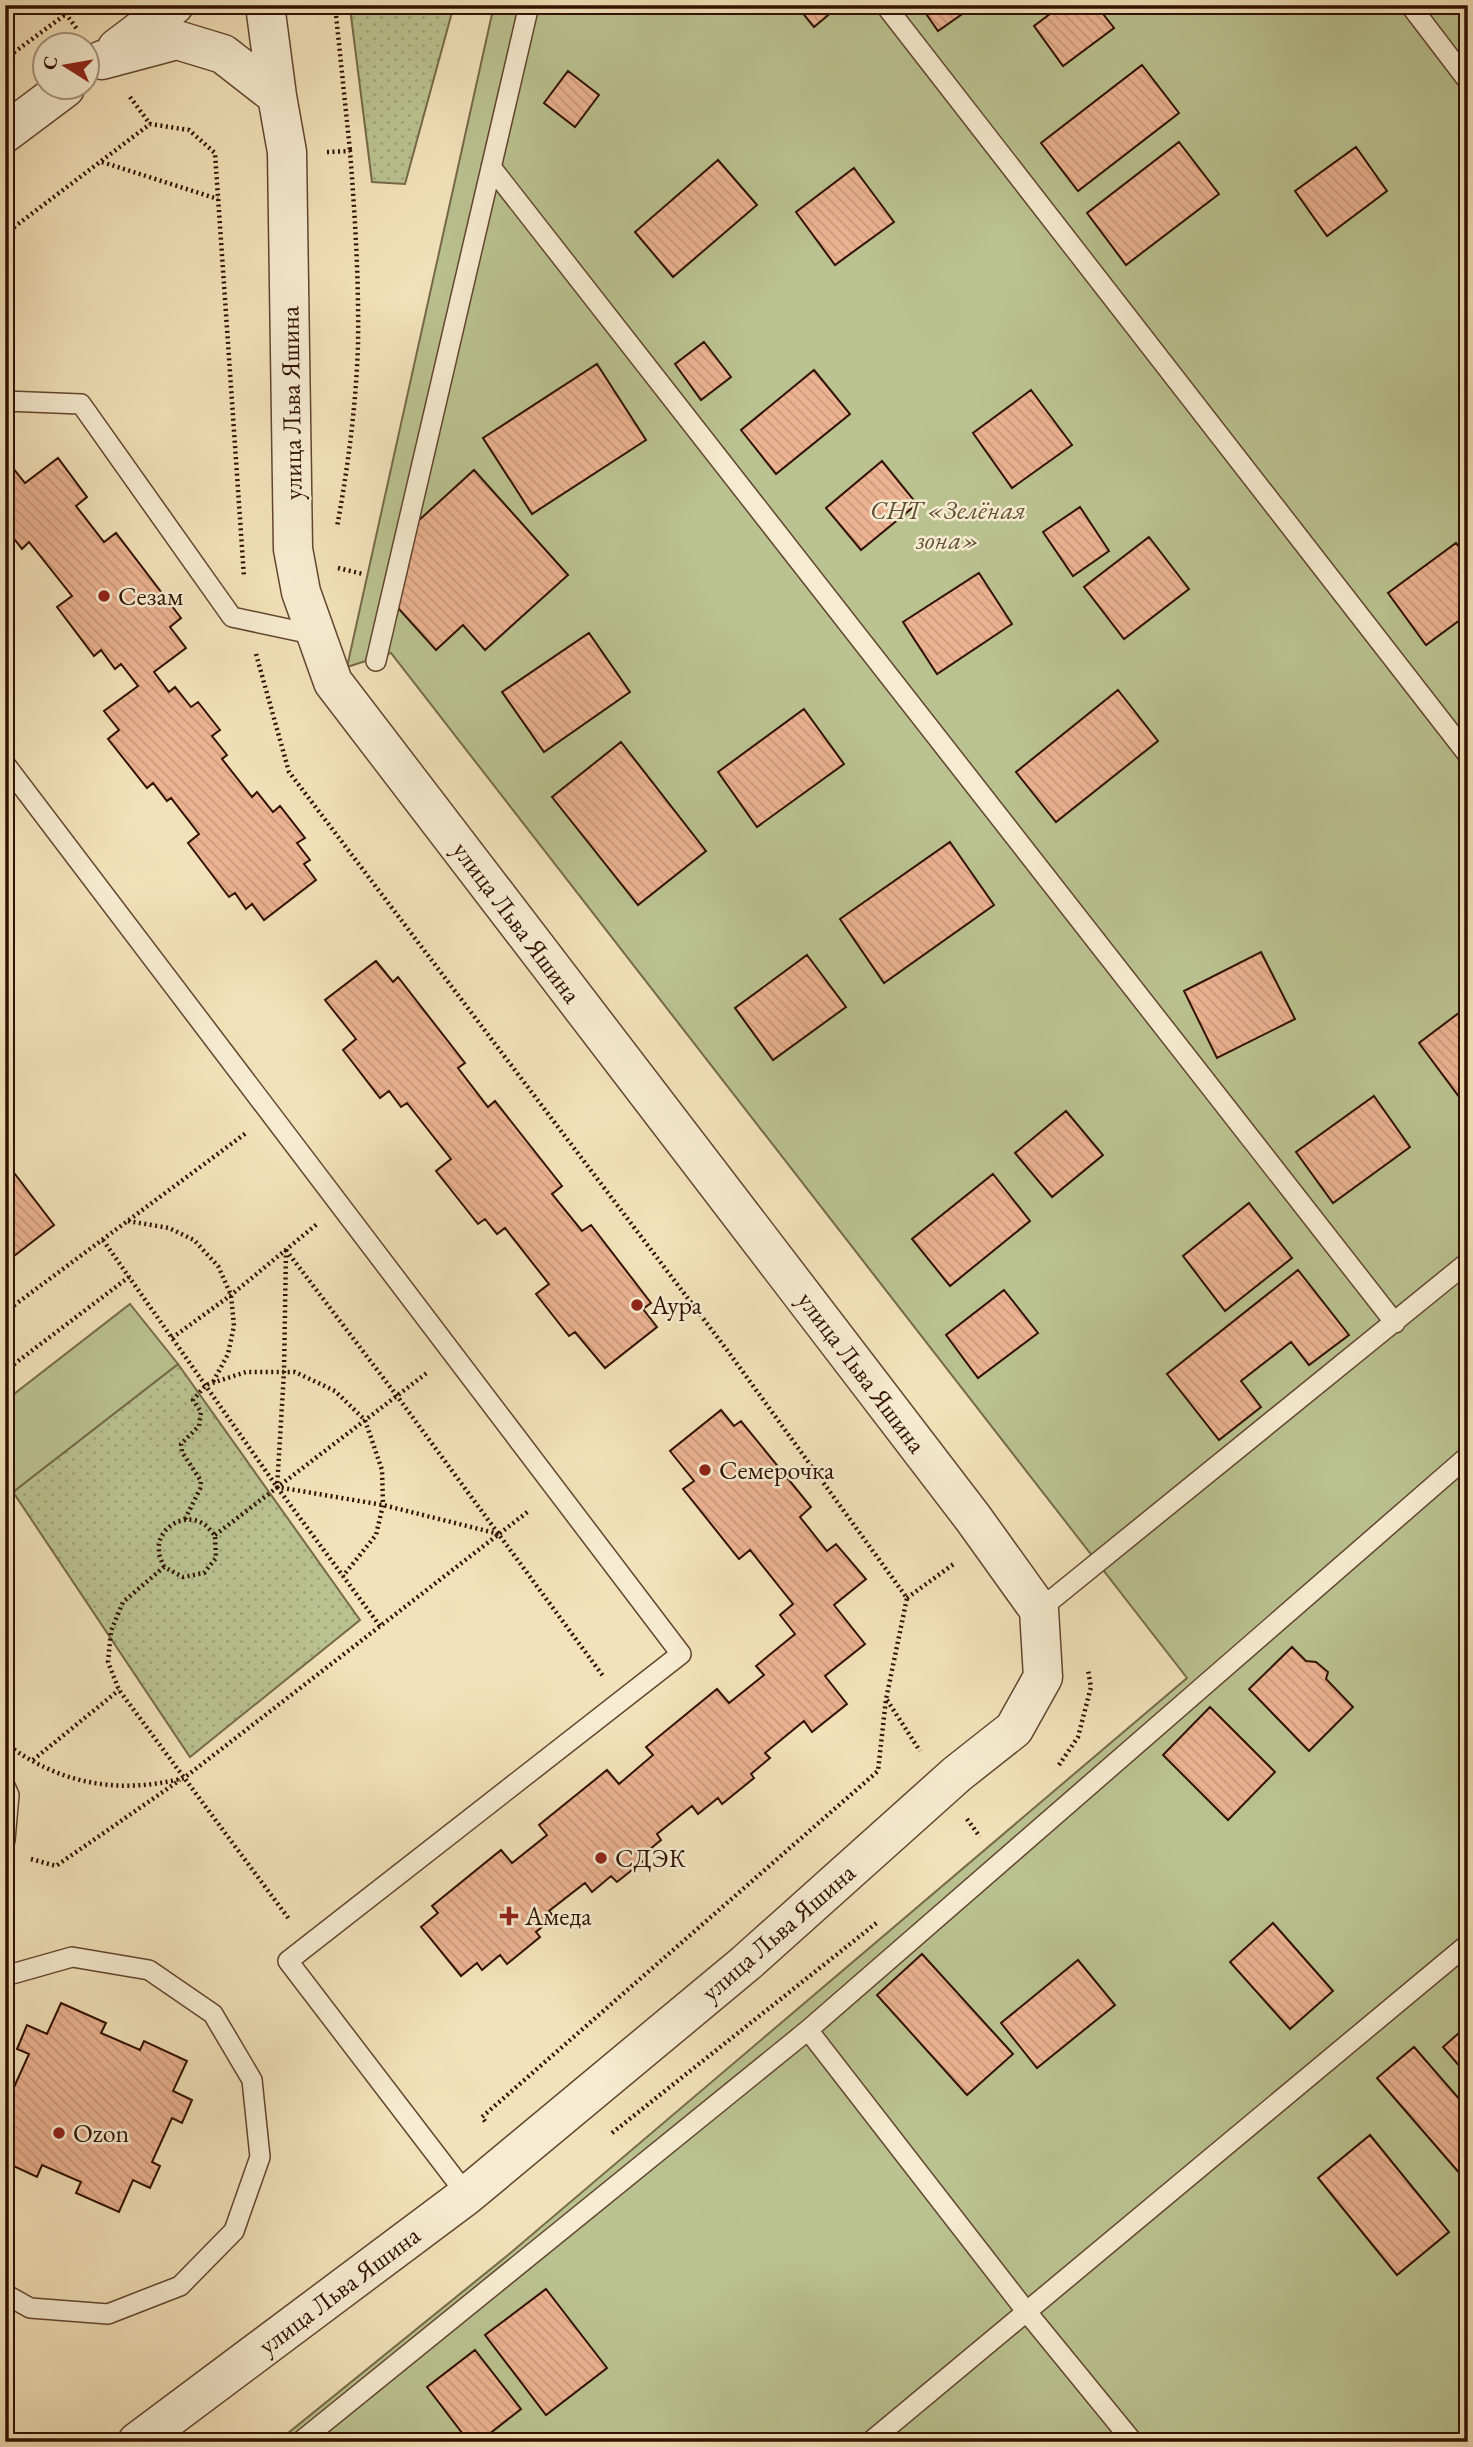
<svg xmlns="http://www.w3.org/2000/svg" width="1473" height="2447" font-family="'EB Garamond',serif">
<defs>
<pattern id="park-dots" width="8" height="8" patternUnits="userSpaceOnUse" patternTransform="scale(1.75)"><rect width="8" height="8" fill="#bac390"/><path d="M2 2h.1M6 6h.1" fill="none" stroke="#a0a67a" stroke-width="1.8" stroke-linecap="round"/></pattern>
<pattern id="building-back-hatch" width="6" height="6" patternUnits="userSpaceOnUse" patternTransform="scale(1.75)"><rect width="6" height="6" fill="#ecb392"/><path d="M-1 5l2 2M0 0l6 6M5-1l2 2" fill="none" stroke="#cb997c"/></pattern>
</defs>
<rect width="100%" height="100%" fill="#f3e2b9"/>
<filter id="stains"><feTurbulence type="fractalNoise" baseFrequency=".00286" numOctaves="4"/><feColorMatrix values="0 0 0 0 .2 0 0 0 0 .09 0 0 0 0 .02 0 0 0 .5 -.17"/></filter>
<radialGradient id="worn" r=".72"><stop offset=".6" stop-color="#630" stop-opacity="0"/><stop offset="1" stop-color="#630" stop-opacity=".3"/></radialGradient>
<!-- park -->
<path fill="url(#park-dots)" stroke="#766a48" stroke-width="2" d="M 365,5 L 454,5 L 405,184 L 372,182 L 350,8 Z
M 178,1364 L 360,1620 L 190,1757 L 13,1492 Z"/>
<!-- garden -->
<path fill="#bac390" stroke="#766a48" stroke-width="2" d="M 494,5 L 1468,5 L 1468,2442 L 277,2442 L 508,2255 L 1187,1678 L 391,653 L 347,667 Z
M 130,1304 L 178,1364 L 13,1492 L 5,1483 L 5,1401 Z"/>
<!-- building -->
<path fill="url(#building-back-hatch)" stroke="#311101" stroke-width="2" d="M 796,5 L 840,5 L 814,27 Z
M 920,5 L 975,5 L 938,31 Z
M 1062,5 L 1096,5 L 1114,28 L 1063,66 L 1034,26 Z
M 1142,65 L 1179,113 L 1078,191 L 1041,143 Z
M 568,71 L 599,95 L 575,127 L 544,103 Z
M 1179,142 L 1219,194 L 1126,265 L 1087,213 Z
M 1356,147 L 1387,191 L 1327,236 L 1295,191 Z
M 718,160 L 757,205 L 673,277 L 635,232 Z
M 854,168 L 894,222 L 835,265 L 796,212 Z
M 704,342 L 731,377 L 701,400 L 675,364 Z
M 597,364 L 646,440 L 532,514 L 483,438 Z
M 814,370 L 850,414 L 776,474 L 741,430 Z
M 1031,390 L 1072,445 L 1012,488 L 973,433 Z
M 5,458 L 25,483 L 58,458 L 87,497 L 76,506 L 104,542 L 116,533 L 181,618 L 170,627 L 186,648 L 154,672 L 169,692 L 175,687 L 191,707 L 198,702 L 220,730 L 212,736 L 227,755 L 222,759 L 252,797 L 257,792 L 273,812 L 280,806 L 305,838 L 297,843 L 310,860 L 304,864 L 316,880 L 264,920 L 252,904 L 246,909 L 235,893 L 229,897 L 188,843 L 199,834 L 171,798 L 167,801 L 153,783 L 147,788 L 108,739 L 119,730 L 104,711 L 138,686 L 121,664 L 115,669 L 101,650 L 94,656 L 57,607 L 72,596 L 29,542 L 22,549 L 5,527 Z
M 882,461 L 917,504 L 861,550 L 826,508 Z
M 474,470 L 568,575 L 485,650 L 463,625 L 436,650 L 398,608 L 417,522 Z
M 1080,507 L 1109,551 L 1073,576 L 1043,532 Z
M 1149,537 L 1189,589 L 1124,639 L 1084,587 Z
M 1456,543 L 1468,559 L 1468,614 L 1426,645 L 1388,593 Z
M 979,573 L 1012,624 L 937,674 L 903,622 Z
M 589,633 L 630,692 L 544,752 L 502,692 Z
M 1118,690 L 1158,741 L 1056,822 L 1016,772 Z
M 804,709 L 844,764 L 757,827 L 718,772 Z
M 621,742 L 706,851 L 638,905 L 552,797 Z
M 950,842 L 994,905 L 884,983 L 840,919 Z
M 1261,952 L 1295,1019 L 1217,1058 L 1184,991 Z
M 807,955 L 846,1007 L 773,1060 L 735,1008 Z
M 376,961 L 393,982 L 398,977 L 465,1063 L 458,1068 L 488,1107 L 495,1101 L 562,1186 L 552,1194 L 582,1231 L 591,1225 L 651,1303 L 643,1309 L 657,1327 L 605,1368 L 575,1332 L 569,1336 L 536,1294 L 549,1284 L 505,1228 L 497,1234 L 485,1219 L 478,1224 L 436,1171 L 451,1159 L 407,1103 L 401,1107 L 389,1091 L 380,1098 L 343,1050 L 356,1039 L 325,1000 Z
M 1468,1006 L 1468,1092 L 1460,1098 L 1419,1043 Z
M 1374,1096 L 1410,1147 L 1333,1203 L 1296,1152 Z
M 1066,1111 L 1103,1155 L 1052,1197 L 1015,1153 Z
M 5,1161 L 54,1225 L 5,1263 Z
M 993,1174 L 1030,1221 L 950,1286 L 912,1239 Z
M 1249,1203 L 1292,1258 L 1225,1311 L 1183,1256 Z
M 1298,1270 L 1349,1335 L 1309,1365 L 1291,1342 L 1241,1381 L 1261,1407 L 1219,1440 L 1167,1374 Z
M 1004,1290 L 1038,1333 L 978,1378 L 946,1335 Z
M 721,1410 L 734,1426 L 741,1421 L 811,1507 L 800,1517 L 827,1551 L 836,1544 L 866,1579 L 834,1605 L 865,1644 L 825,1676 L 847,1704 L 812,1732 L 804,1721 L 765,1753 L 770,1758 L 751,1774 L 754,1778 L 722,1804 L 718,1798 L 698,1814 L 692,1806 L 657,1834 L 661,1840 L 644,1854 L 647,1858 L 617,1882 L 611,1876 L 592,1892 L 585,1883 L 549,1911 L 554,1917 L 536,1932 L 540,1937 L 507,1964 L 500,1955 L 482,1970 L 477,1963 L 461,1976 L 421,1927 L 438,1913 L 432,1906 L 501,1850 L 512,1863 L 547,1835 L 539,1825 L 607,1770 L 619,1784 L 653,1755 L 646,1747 L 717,1689 L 729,1703 L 764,1675 L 756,1666 L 795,1634 L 780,1615 L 793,1604 L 750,1550 L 739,1559 L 683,1489 L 694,1481 L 670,1451 Z
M 1292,1647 L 1306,1661 L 1316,1662 L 1328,1672 L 1326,1679 L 1353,1707 L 1309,1751 L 1249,1689 Z
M 1210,1707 L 1275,1772 L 1228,1820 L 1163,1755 Z
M 1273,1923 L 1333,1991 L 1290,2029 L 1230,1962 Z
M 922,1954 L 1013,2054 L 967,2095 L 877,1995 Z
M 1078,1960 L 1115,2005 L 1037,2068 L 1001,2023 Z
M 61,2003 L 106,2023 L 101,2033 L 140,2050 L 144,2041 L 187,2061 L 173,2091 L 192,2100 L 182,2123 L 172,2118 L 152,2162 L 160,2166 L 150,2188 L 133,2180 L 119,2212 L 76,2193 L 81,2182 L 42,2165 L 37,2177 L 5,2162 L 5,2128 L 7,2124 L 5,2123 L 5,2094 L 10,2096 L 29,2054 L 17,2049 L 27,2025 L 47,2034 Z
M 1468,2025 L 1468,2076 L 1443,2047 Z
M 1414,2047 L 1468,2109 L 1468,2183 L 1377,2078 Z
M 1370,2135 L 1449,2232 L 1397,2275 L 1318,2178 Z
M 546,2289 L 607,2368 L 546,2415 L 485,2335 Z
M 475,2350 L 521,2409 L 479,2442 L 469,2442 L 427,2387 Z"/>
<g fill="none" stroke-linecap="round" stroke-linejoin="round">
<!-- service casing -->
<g stroke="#62452f" stroke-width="22">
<path id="service" d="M 885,5 L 1468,755
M 1410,5 L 1468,81
M 491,167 L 1395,1323
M 5,401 L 81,404 L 232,617 L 316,635
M 376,661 L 529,5
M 5,764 L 681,1654 L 288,1961 L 467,2195
M 1039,1610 L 1468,1262
M 5,1786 L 9,1795 L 5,1840
M 5,1976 L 72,1957 L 149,1970 L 213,2014 L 252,2080 L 260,2157 L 234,2231 L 180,2286 L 108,2314 L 30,2308 L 5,2294
M 808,2030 L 1026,2311 L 1133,2442
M 300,2442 L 808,2030 L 1468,1456
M 870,2442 L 1468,1944"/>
</g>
<!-- tertiary casing -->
<g stroke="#62452f" stroke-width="41">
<path id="tertiary" d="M 117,48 L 174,5
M 102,60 L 177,40 L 223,54 L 277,96
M 5,133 L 65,88
M 137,2442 L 467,2195 L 746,1963 L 957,1774 L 1014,1729 L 1043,1677 L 1039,1610 L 973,1518 L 333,682 L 301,592 L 293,549 L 287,152 L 277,96 L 265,5"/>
</g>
<!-- path -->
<path stroke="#311101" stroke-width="4.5" stroke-dasharray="2 3.5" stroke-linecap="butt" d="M 74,5 L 66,14 L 77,29
M 335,5 L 350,151
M 5,59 L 66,14
M 130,97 L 150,124
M 327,152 L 350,151 C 355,216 359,280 358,345 C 356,406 348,467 337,527
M 102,162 L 218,199
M 5,234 L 150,124 L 189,130 L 215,153 L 244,577
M 338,568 L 363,574
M 256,654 L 289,772 L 727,1350 L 907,1598 L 886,1699 L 878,1771 L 482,2117 L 487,2124
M 128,1221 L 169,1228 L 194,1240 L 218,1266 L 231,1295 L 234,1326 L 228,1354 L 213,1382
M 103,1240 L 277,1487 L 380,1626
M 286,1250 L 397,1396 L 603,1676
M 286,1250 L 284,1372 L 277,1487 L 383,1505 L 499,1534
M 5,1312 L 246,1133
M 172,1338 L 231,1295 L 317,1224
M 5,1371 L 129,1277
M 5,1500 L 13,1492 L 10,1488
M 185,1519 L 200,1489 L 201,1481 L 182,1452 L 181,1444 L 199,1426 L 201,1412 L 193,1400 L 206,1385 L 246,1372 L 295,1372 L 335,1391 L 365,1420 L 382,1470 L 383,1505 L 376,1535 L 343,1576
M 215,1535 L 428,1372
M 164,1567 C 162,1562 159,1556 159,1551 C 156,1529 183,1512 202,1523 C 207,1525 211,1532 215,1535 L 216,1558 L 204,1573 L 183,1577 L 164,1567 L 123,1602 L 111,1631 L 108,1662 L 119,1690 L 289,1919
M 907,1598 L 955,1563
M 887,1700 L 920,1751
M 5,1743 C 59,1784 118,1795 184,1778 L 530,1510
M 33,1760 L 119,1690
M 1059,1765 L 1078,1737 L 1091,1687 L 1088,1670
M 967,1819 L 980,1837
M 31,1859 L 56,1866 L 180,1780
M 612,2133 L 879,1921"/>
<!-- service -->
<use href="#service" stroke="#f7ecd2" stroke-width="19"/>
<!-- tertiary -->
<use href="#tertiary" stroke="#f7ecd2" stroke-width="38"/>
</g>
<!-- markers -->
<g fill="#8f2418" stroke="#f7ecd2" stroke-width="2.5">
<circle cx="104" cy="596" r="7"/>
<circle cx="637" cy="1305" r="7"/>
<circle cx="705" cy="1470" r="7"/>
<circle cx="601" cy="1858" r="7"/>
<path d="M505.5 1905.5h7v7h7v7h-7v7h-7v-7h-7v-7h7z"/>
<circle cx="59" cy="2133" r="7"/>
</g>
<g text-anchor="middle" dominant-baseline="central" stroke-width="5" stroke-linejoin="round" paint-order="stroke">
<!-- street labels -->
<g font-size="26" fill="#311101" stroke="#f7ecd2">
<text transform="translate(291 403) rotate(-91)">улица Льва Яшина</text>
<text transform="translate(517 922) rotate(53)">улица Льва Яшина</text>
<text transform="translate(862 1372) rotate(53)">улица Льва Яшина</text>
<text transform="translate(778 1932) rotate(-41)">улица Льва Яшина</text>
<text transform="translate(339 2290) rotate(-37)">улица Льва Яшина</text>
</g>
<!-- park labels -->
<g font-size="26" font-style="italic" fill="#614f33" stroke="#f7ecd2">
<text x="948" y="510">СНТ «Зелёная<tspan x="948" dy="30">зона»</tspan></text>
</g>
<!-- poi labels -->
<g font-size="26" fill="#311101" stroke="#f7ecd2" text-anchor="start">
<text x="118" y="596">Сезам</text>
<text x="651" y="1305">Аура</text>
<text x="719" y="1470">Семерочка</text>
<text x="615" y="1858">СДЭК</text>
<text x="525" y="1916">Амеда</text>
<text x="73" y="2133">Ozon</text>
</g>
</g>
<!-- margin -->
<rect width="1473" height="2447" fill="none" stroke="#f3e2b9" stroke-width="28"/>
<rect x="7" y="7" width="1459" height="2433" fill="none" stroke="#311101" stroke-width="3.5"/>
<rect x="14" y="14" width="1445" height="2419" fill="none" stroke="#311101" stroke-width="2"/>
<!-- north arrow -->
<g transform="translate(66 66) rotate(281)"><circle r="33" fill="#f7ecd2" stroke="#a8947e" stroke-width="2"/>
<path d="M0-5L12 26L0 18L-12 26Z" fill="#8f2418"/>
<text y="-10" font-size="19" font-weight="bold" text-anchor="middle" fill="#311101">С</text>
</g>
<rect width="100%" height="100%" filter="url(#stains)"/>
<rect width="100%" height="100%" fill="url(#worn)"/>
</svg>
